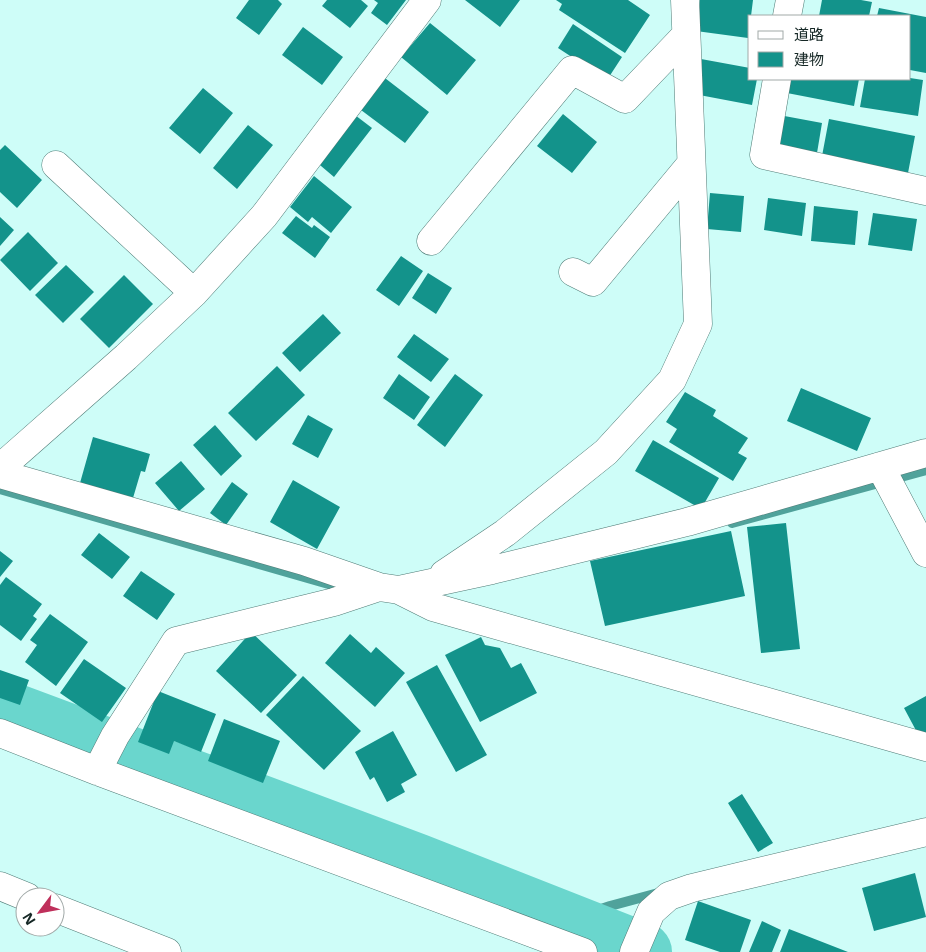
<svg xmlns="http://www.w3.org/2000/svg" width="926" height="952" font-family="'Open Sans','Noto Sans JP',sans-serif">
<rect width="100%" height="100%" fill="#cefdf8"/>
<g fill="none" stroke-linecap="round" stroke-linejoin="round">
<!-- stream -->
<path stroke="#50a29b" stroke-width="10" d="M 0,489 L 332,585
M 732,523 L 926,470
M 565,921 L 610,906 L 662,892"/>
<!-- river -->
<path stroke="#6ad6cd" stroke-width="60" d="M 0,708 L 416,863 L 642,952"/>
</g>
<!-- building -->
<path fill="#13938b" d="M 249,0 L 278,0 L 282,4 L 259,35 L 236,18 Z
M 327,0 L 361,0 L 368,6 L 350,28 L 322,6 Z
M 374,0 L 406,0 L 387,25 L 371,13 L 378,3 Z
M 465,0 L 520,0 L 500,27 Z
M 556,0 L 628,0 L 650,15 L 625,53 L 559,10 L 562,4 Z
M 700,0 L 753,0 L 751,16 L 750,16 L 748,38 L 696,31 Z
M 822,0 L 861,0 L 872,2 L 869,16 L 819,16 Z
M 879,8 L 926,17 L 926,73 L 910,70 L 910,16 L 877,16 Z
M 430,23 L 476,60 L 447,95 L 401,57 Z
M 573,24 L 622,57 L 607,80 L 558,48 Z
M 303,27 L 343,57 L 322,85 L 282,55 Z
M 701,59 L 750,68 L 750,79 L 757,79 L 752,105 L 694,94 Z
M 381,75 L 429,112 L 405,143 L 357,107 Z
M 910,78 L 923,80 L 918,116 L 860,107 L 865,79 Z
M 790,79 L 859,79 L 854,106 L 787,93 Z
M 203,88 L 233,113 L 200,154 L 169,128 Z
M 351,112 L 372,128 L 334,177 L 314,160 Z
M 563,114 L 597,142 L 572,173 L 537,146 Z
M 779,115 L 822,123 L 816,159 L 778,152 Z
M 829,119 L 915,136 L 908,173 L 822,156 Z
M 248,125 L 273,145 L 237,189 L 213,168 Z
M 5,145 L 42,180 L 17,208 L 0,192 L 0,150 Z
M 314,176 L 352,207 L 331,233 L 312,217 L 308,222 L 290,207 Z
M 710,193 L 744,196 L 741,232 L 707,229 Z
M 768,198 L 806,203 L 802,236 L 764,230 Z
M 814,206 L 858,211 L 855,245 L 811,241 Z
M 873,213 L 917,219 L 912,251 L 868,245 Z
M 296,216 L 312,228 L 314,225 L 330,237 L 315,258 L 282,233 Z
M 0,217 L 14,230 L 0,246 Z
M 28,232 L 58,263 L 30,291 L 0,260 Z
M 401,256 L 423,271 L 399,306 L 376,290 Z
M 66,265 L 94,292 L 63,323 L 35,295 Z
M 428,273 L 452,288 L 436,314 L 412,298 Z
M 124,275 L 153,304 L 109,348 L 80,319 Z
M 323,314 L 341,333 L 300,372 L 282,353 Z
M 414,334 L 449,359 L 431,382 L 397,357 Z
M 277,366 L 305,395 L 256,441 L 228,413 Z
M 399,374 L 430,397 L 414,420 L 383,398 Z
M 455,374 L 483,395 L 445,447 L 417,425 Z
M 801,388 L 871,418 L 857,451 L 787,421 Z
M 685,392 L 716,410 L 713,416 L 748,438 L 738,453 L 747,458 L 733,481 L 669,442 L 677,429 L 666,422 Z
M 308,415 L 333,429 L 318,458 L 292,444 Z
M 215,425 L 242,456 L 221,476 L 193,445 Z
M 93,437 L 150,454 L 145,472 L 141,471 L 133,498 L 80,483 Z
M 653,440 L 719,478 L 701,509 L 635,471 Z
M 181,461 L 205,489 L 179,511 L 155,483 Z
M 293,480 L 340,507 L 317,549 L 270,522 Z
M 232,482 L 248,494 L 226,525 L 210,513 Z
M 786,523 L 800,649 L 761,653 L 747,527 Z
M 731,531 L 745,596 L 605,626 L 590,561 Z
M 99,533 L 130,557 L 112,579 L 81,555 Z
M 0,551 L 13,561 L 0,577 Z
M 141,571 L 175,594 L 157,620 L 123,596 Z
M 6,577 L 42,604 L 33,616 L 37,619 L 21,641 L 0,625 L 0,585 Z
M 50,614 L 88,642 L 56,686 L 25,662 L 37,645 L 30,640 Z
M 251,632 L 297,675 L 261,713 L 216,671 Z
M 350,634 L 371,653 L 376,647 L 405,673 L 375,707 L 325,663 Z
M 481,637 L 485,645 L 500,648 L 511,668 L 521,663 L 537,693 L 480,722 L 445,655 Z
M 84,659 L 126,688 L 102,722 L 60,693 Z
M 437,665 L 487,755 L 456,772 L 406,682 Z
M 0,670 L 29,680 L 20,705 L 0,698 Z
M 303,676 L 361,731 L 324,770 L 266,715 Z
M 158,691 L 216,714 L 201,752 L 174,741 L 169,754 L 138,742 Z
M 926,696 L 926,733 L 919,736 L 904,708 Z
M 224,719 L 280,741 L 263,783 L 208,761 Z
M 393,731 L 417,775 L 401,784 L 405,792 L 387,802 L 374,777 L 370,780 L 355,752 Z
M 742,794 L 773,843 L 758,852 L 728,803 Z
M 915,873 L 926,917 L 874,931 L 862,888 Z
M 698,901 L 751,920 L 740,952 L 720,952 L 685,940 Z
M 762,921 L 781,930 L 772,952 L 749,952 Z
M 789,929 L 848,952 L 780,952 Z"/>
<g fill="none" stroke-linecap="round" stroke-linejoin="round">
<!-- street casing -->
<g stroke="#507c77" stroke-width="29">
<path id="street" d="M 787,16 L 790,0
M 777,79 L 764,155 L 926,191
M 56,165 L 194,293
M 431,241 L 572,70 L 625,99 L 686,35
M 573,272 L 593,282 L 691,164
M 880,466 L 926,553
M 0,468 L 126,357 L 194,293 L 264,216 L 427,0
M 0,474 L 304,561 L 379,587 L 399,590 L 492,570 L 687,522 L 926,453
M 444,574 L 505,533 L 606,452 L 672,380 L 698,324 L 685,0
M 399,590 L 433,607 L 926,747
M 0,733 L 97,771 L 583,952
M 97,771 L 115,736 L 176,641 L 334,602 L 379,587
M 634,952 L 651,912 L 669,896 L 692,888 L 926,832"/>
</g>
<!-- secondary casing -->
<g stroke="#507c77" stroke-width="29">
<path id="secondary" d="M 0,886 L 27,897
M 55,908 L 167,952"/>
</g>
<!-- street -->
<use href="#street" stroke="#fff" stroke-width="28"/>
<!-- secondary -->
<use href="#secondary" stroke="#fff" stroke-width="28"/>
</g>
<!-- legend -->
<rect x="748" y="15" width="162" height="65" fill="#ffffff" stroke="#a1a9a8"/>
<rect x="758" y="31" width="25" height="8" fill="#ffffff" stroke="#a1a9a8"/>
<text x="794" y="40" font-size="15" fill="#152725">道路</text>
<rect x="758" y="52" width="25" height="15" fill="#13938b" stroke="#a1a9a8"/>
<text x="794" y="65" font-size="15" fill="#152725">建物</text>
<!-- north arrow -->
<g transform="translate(40 912) rotate(238)"><circle r="24" fill="#ffffff" stroke="#a1a9a8"/>
<path d="M0-4L9 19L0 12L-9 19Z" fill="#bf305b"/>
<text y="-8" font-size="14" font-weight="bold" text-anchor="middle" fill="#152725">N</text>
</g>
</svg>
